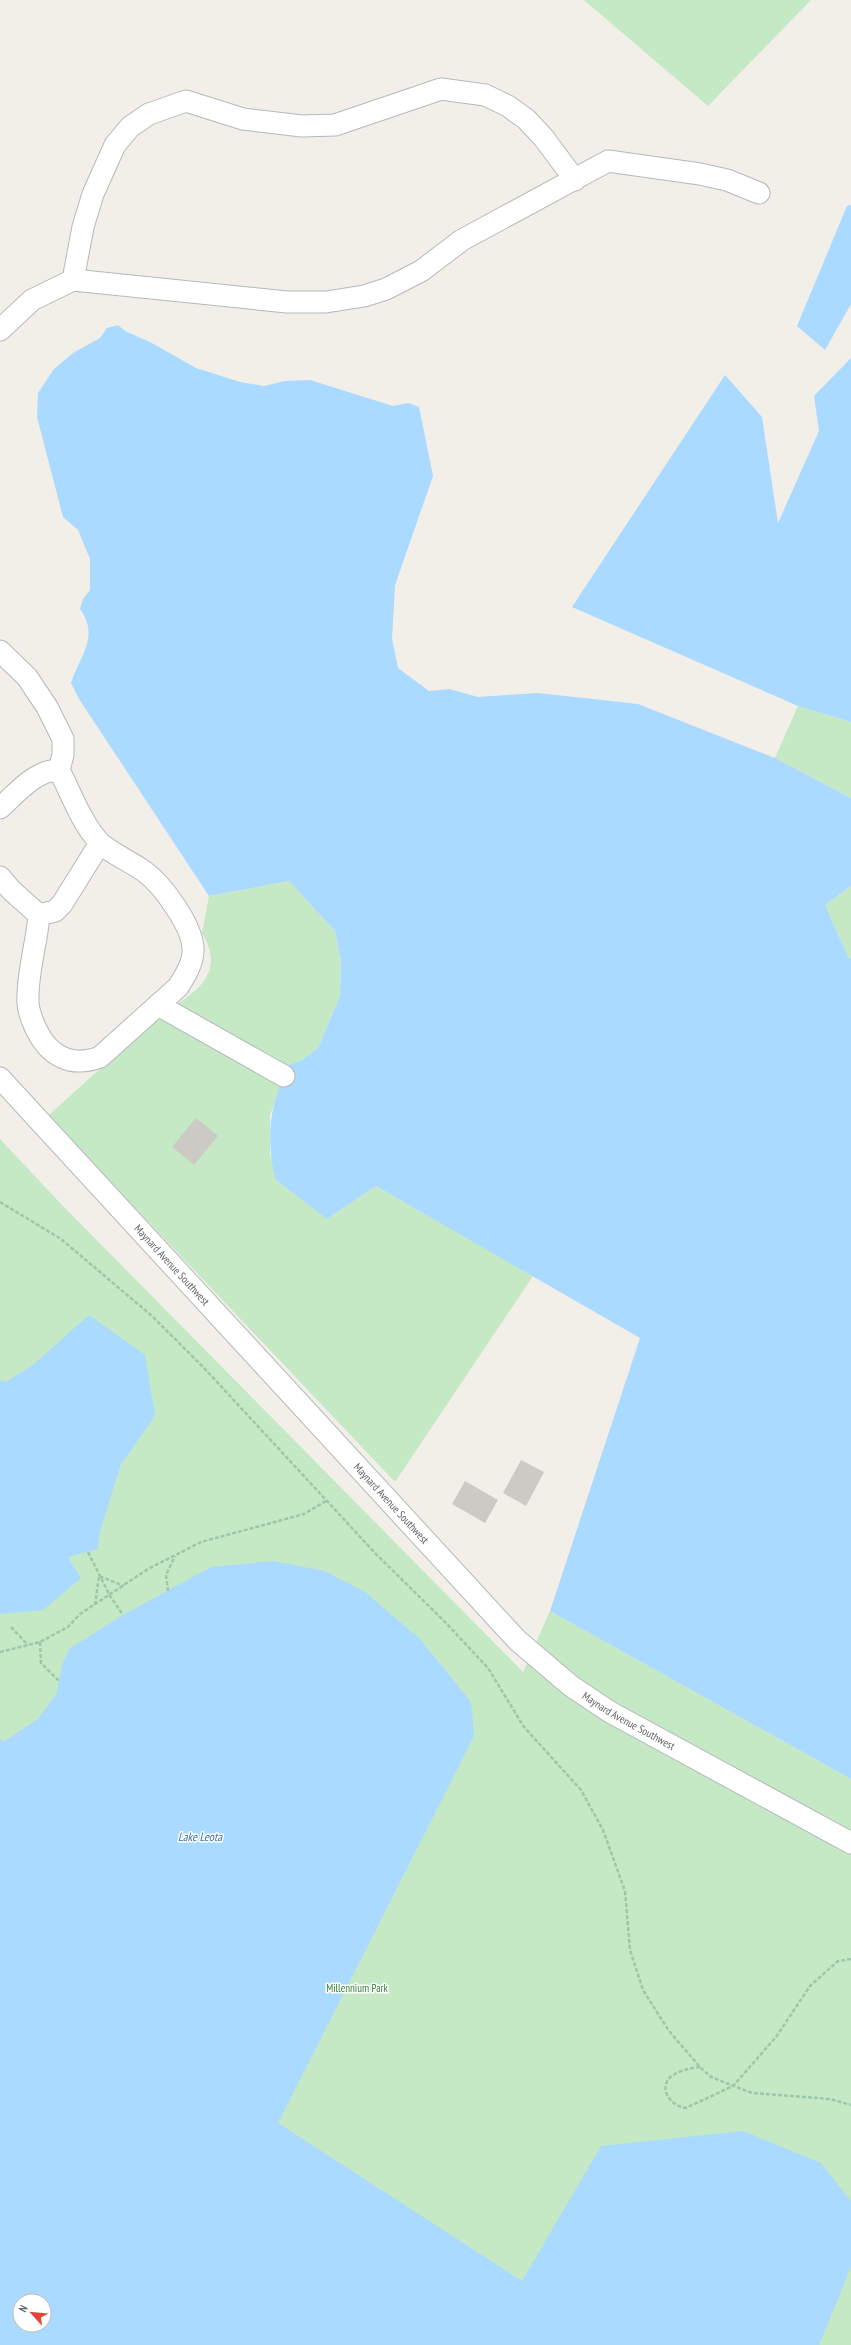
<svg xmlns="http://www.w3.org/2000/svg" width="851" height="2345" font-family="'PT Sans Narrow',sans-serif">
<rect width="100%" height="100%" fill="#f1efe8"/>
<!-- green -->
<path fill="#c5e8c5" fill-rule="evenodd" d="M 584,0 L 811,0 L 708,106 Z
M 798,706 L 851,722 L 851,798 L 775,758 Z
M 289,881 L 335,931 L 341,961 L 340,996 L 318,1048 L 302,1060 L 289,1065 L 270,1115 L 270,1155 L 327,1219 L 376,1186 L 533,1276 L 395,1482 L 48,1116 L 159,1015 C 193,995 228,975 202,933 L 209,896 Z
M 851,886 L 851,958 L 848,957 L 825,905 Z
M 0,1139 L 62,1205 L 523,1672 L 550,1611 L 851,1779 L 851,2345 L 0,2345 ZM 20,2301 L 44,2301 L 44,2325 L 20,2325 Z"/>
<!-- water -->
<path fill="#aadaff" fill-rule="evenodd" d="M 851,205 L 851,304 L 825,350 L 797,326 L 847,206 Z
M 118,325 L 125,331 L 150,342 L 196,368 L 240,382 L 264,386 L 285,381 L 310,380 L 393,406 L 408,403 L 419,407 L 433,476 L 395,585 L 392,639 L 398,668 L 429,691 L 449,689 L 478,697 L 538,693 L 638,704 L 775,758 L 851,798 L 851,886 L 825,905 L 848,957 L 851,958 L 851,1779 L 550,1611 L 640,1338 L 376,1186 L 327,1219 L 275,1179 C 266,1132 269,1108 289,1065 L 302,1060 L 318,1048 L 340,996 L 341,961 L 335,931 L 289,881 L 209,896 L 79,699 L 71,683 C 80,655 100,637 80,609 L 83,599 L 90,590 L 90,559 L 78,530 L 63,517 L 37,417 L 38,393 L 54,369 L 73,353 L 100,338 L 107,328 Z
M 851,358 L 851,722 L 798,706 L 572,607 L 725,375 L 762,417 L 778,523 L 819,431 L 814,396 Z
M 89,1315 L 145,1355 L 155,1416 L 121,1464 L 100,1531 L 98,1549 L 68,1557 L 81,1578 L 43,1610 L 0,1614 L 0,1380 L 6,1382 L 34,1364 Z
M 273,1561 L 325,1571 L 365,1592 L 420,1639 L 471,1702 L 474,1736 L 278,2123 L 522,2281 L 601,2146 L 743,2131 L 821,2163 L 851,2201 L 851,2267 L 819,2345 L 0,2345 L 0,1740 L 5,1741 L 38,1719 L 57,1693 L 62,1665 L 69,1649 L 123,1615 L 211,1567 ZM 20,2301 L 44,2301 L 44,2325 L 20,2325 Z"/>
<!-- building -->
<path fill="#cccac5" d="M 196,1118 L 218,1136 L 194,1165 L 172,1147 Z
M 521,1460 L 544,1472 L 526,1506 L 503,1493 Z
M 465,1481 L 498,1500 L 485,1523 L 452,1504 Z"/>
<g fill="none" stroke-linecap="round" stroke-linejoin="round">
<!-- minor casing -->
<g stroke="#b5b8bc" stroke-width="23">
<g id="minor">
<path d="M 73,280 L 83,227 L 93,194 L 115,145 L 130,127 L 149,114 L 186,101 L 243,119 L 302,126 L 335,125 L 441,89 L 485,95 L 508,106 L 526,119 L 543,137 L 575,180"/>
<path d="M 0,330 L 32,300 L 73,280 L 287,302 L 326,302 L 364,296 L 386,289 L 421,271 L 462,240 L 608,161 L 700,174 L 727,180 L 759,193"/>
<path d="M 0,651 L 27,677 L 47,707 L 63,739 L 63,755 L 59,770 C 71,793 81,822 99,842 C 110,853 132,862 145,872 C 163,885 192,926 193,948 C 194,962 185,976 178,987 L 100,1057 C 71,1068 49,1056 36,1029 C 31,1018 27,1008 28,997 C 28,969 37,942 39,915 L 11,890 L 0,877"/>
<path d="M 0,808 C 17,793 35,770 59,770"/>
<path d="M 39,915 L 55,911 L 62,904 L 100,843"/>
<path d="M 158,1005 L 284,1076"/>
<path id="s1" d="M 0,1078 L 517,1640 L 571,1686 L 610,1712 L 851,1843"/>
</g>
</g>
<!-- path -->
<path stroke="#9cc7a9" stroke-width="2.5" stroke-dasharray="4 2" stroke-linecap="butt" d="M 0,1202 L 61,1239 L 152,1316 L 205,1369 L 375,1553 L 446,1623 L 488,1668 L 524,1727 L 581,1790 L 603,1830 L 625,1891 L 630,1950 L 643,1990 L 669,2031 L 700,2067 L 711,2077 L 752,2093 L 830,2099 L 851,2105
M 88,1552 L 110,1596 L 123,1615
M 168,1591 L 166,1575 L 175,1556
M 95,1605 L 99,1576 L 124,1586
M 11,1627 L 28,1645
M 40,1642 L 41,1663 L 59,1681
M 0,1652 L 40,1642 L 68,1627 L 80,1614 L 148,1569 L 201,1542 L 304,1514 L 326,1501
M 700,2067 C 691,2068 681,2070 673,2075 C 657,2086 669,2106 686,2108 L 733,2086 L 776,2037 L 810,1986 L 838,1961 L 851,1959"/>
<!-- minor -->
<use href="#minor" stroke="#fff" stroke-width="21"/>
</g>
<g text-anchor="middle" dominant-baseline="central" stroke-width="3" stroke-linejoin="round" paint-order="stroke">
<!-- street labels -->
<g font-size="11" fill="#5f6368" stroke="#fff">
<text stroke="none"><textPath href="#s1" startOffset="254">Maynard Avenue Southwest</textPath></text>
<text stroke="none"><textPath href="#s1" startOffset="578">Maynard Avenue Southwest</textPath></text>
<text stroke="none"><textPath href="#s1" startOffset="902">Maynard Avenue Southwest</textPath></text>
</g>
<!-- park labels -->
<g font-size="11" fill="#348238" stroke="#fff">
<text x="357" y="1988">Millennium Park</text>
</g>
<!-- water labels -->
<g font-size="12" font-style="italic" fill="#4174aa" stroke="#fff">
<text x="200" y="1836">Lake Leota</text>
</g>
</g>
<!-- north arrow -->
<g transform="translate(32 2313) rotate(297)"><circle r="19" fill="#ffffff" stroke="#bfc1c3"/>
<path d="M0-3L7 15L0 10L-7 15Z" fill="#ea4335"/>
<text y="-6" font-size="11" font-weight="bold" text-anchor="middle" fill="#5f6368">N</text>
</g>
</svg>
